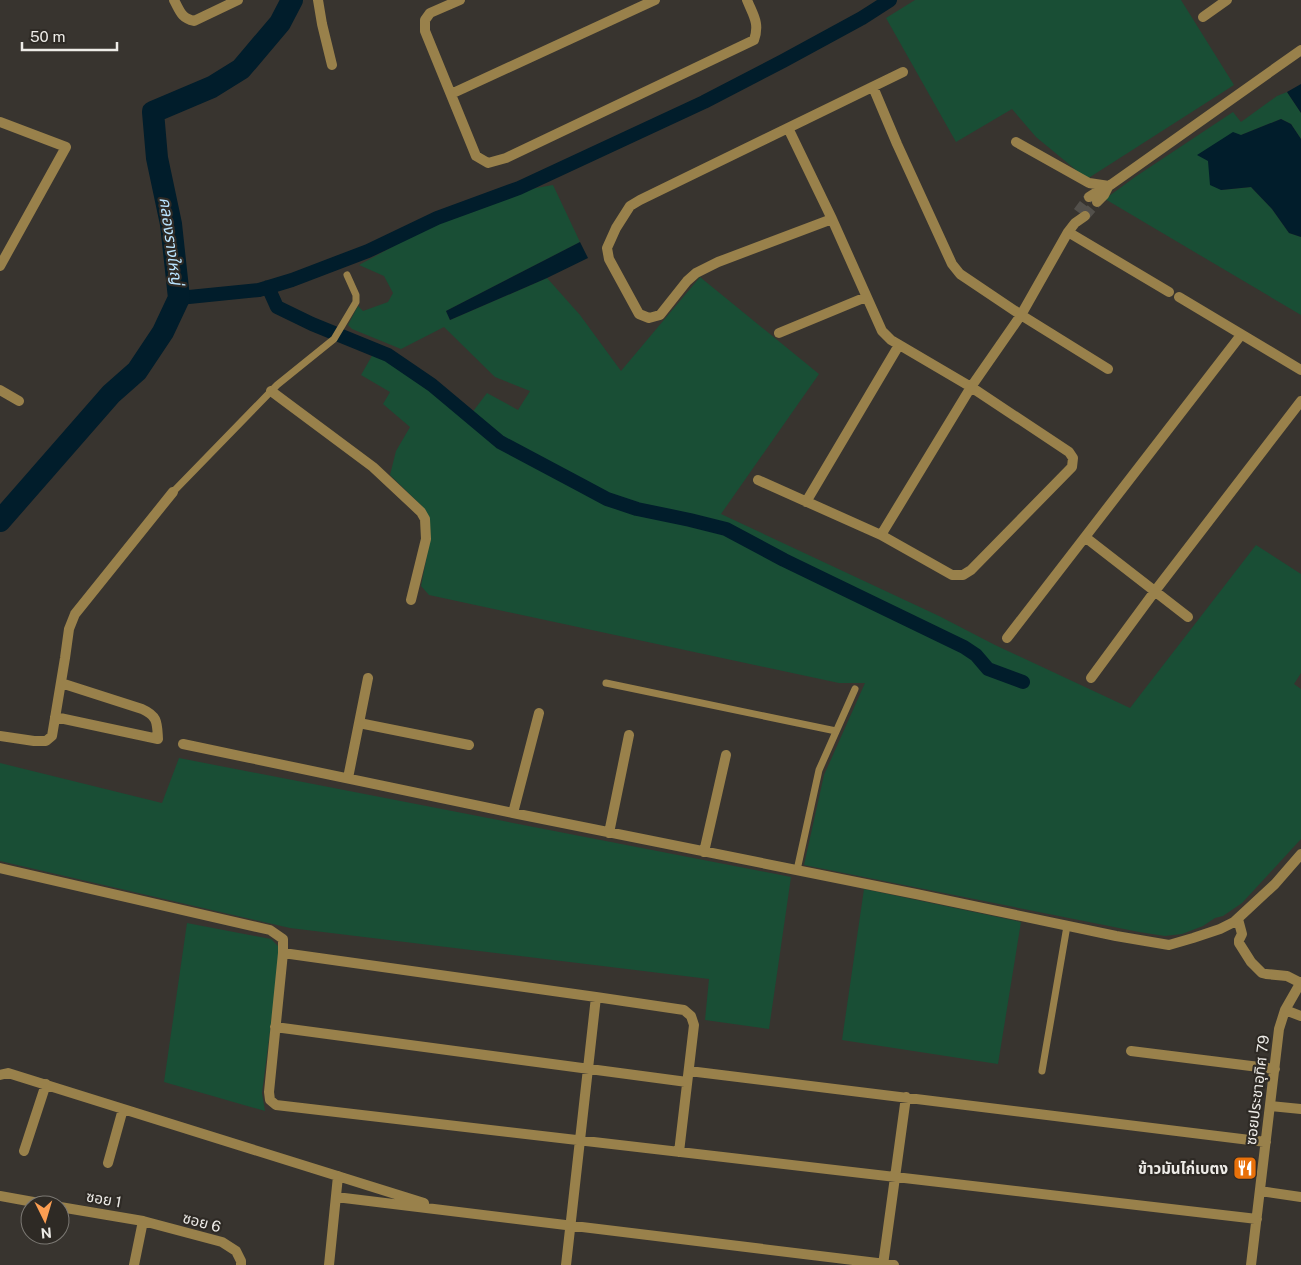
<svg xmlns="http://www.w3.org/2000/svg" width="1301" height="1265" font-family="'Public Sans','Noto Sans Thai',sans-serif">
<rect width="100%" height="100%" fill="#38342f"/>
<!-- green -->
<path fill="#194e35" d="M 915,0 L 1181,0 L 1234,85 L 1087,179 L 1036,137 L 1012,109 L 956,142 L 886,18 Z
M 1287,92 L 1301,113 L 1301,139 L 1291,124 L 1281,119 L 1241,135 L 1208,161 L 1221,190 L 1251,187 L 1272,209 L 1289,233 L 1301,237 L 1301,315 L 1105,199 L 1135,177 L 1233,112 L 1241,122 L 1277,96 Z
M 553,185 L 580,242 L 446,311 L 450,320 L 547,278 L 580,315 L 621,371 L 700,277 L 819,374 L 721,514 L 939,616 L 995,645 L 1130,708 L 1256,545 L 1301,574 L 1301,673 L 1294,684 L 1301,689 L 1301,839 L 1242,903 L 1223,916 L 1215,918 L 1203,926 L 1182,934 L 1165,936 L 1139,932 L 804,865 L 824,775 L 865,683 L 839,683 L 429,595 L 421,586 L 430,540 L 422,506 L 390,475 L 396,451 L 410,427 L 383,404 L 390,392 L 361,375 L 377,347 L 405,361 L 471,414 L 487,393 L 518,410 L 530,391 L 495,377 L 444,327 L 401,349 L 352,329 L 348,325 L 358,306 L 363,311 L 388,302 L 393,293 L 384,276 L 359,265 L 442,220 L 470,213 L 525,190 Z
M 179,758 L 791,877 L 769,1029 L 705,1020 L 709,979 L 290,928 L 0,861 L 0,763 L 162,803 Z
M 864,889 L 1021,922 L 998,1064 L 842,1040 Z
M 187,923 L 271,939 L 279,947 L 280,954 L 262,1093 L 265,1111 L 164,1082 Z"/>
<!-- water -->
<path fill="#011d2b" d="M 1301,84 L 1301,113 L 1287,92 Z
M 1281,119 L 1291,124 L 1301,139 L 1301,237 L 1289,233 L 1272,209 L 1251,187 L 1221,190 L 1210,185 L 1208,161 L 1197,155 L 1233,132 L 1241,135 Z
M 580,242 L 588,258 L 547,278 L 450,320 L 446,311 Z"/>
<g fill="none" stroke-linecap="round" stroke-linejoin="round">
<!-- canal -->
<path stroke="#011d2b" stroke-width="14" d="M 268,287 L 277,307 L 312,324 L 388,355 L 432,385 L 500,442 L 579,484 L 607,499 L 637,509 L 690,520 L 726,529 L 784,560 L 964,647 L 976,655 L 988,669 L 1023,682
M 179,298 L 259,290 L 292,280 L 368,251 L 437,218 L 519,188 L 704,102 L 783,61 L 862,18 L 890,0"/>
<!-- river -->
<path stroke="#011d2b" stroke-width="22" d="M 0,521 L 111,394 L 137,371 L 163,332 L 179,298 L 171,224 L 157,158 L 153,112 L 212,87 L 241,69 L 280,23 L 292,0"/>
<!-- street-tunnel -->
<path stroke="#53504b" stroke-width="10" stroke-dasharray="10 5" stroke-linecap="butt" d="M 1078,212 L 1089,197
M 1085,216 L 1097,202"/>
<!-- lane -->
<path stroke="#99814b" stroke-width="7" d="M 173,492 L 277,385 L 334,339 L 356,302 L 356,295 L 347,275
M 606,683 L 836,731
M 797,870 L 819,770 L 855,689
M 1042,1071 L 1067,926"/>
<!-- street -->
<path stroke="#99814b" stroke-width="10" d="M 174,0 C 180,11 181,18 194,21 L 238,0
M 318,0 L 322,24 L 332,65
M 460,0 L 430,13 L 425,20 L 425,31 L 476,156 L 488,163 L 506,158 L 754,40 C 760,23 753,15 747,0
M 1203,17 L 1227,0
M 873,87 L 897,144 L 952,264 L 960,274 L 1021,315 L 1108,369
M 451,94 L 655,0
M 0,122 L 66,147 L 0,266
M 1016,142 L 1089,183 L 1109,186
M 1089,197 L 1100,190 L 1109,186 L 1301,50
M 1097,202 L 1104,195 L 1108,187
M 832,219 L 718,262 L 696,273 L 687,281 L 660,315 L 649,318 L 639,314 L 609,259 L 607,248 L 616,228 L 630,206 L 640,200 L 903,72
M 1068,232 L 1169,292
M 1179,297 L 1301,370
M 779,333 L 866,297
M 0,390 L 19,401
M 271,391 L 373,467 L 421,512 L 425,519 L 426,539 L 411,600
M 758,480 L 881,535 L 952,575 L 963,575 L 971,570 L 1072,467 L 1073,458 L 1069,452 L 971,387 L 891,340 L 882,331 L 832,219 L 788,128
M 806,502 L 899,345
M 881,535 L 971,387 L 1021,315 L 1068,232 L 1075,223 L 1085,216
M 1188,617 L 1085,537 L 1241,335
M 1007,638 L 1085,537
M 1091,678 L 1155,591 L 1301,401
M 55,717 L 158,739 C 157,723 158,716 142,709 L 61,683
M 359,723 L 469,745
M 0,736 L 34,741 L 46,741 L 52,736 L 65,658 L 69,629 L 75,614 L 173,492
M 183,744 L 513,813 L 916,894 L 1116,936 L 1169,945 L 1193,938 L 1220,929 L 1234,922 L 1275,884 L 1301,854
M 348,778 L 368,678
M 513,813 L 539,713
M 609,833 L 629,735
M 704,852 L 726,755
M 0,868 L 270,930 L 283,939 L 283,953 L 269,1092 L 270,1100 L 276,1105 L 1257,1219
M 1238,919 L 1242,934 L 1239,940 L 1239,943 L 1251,962 L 1262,973 L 1266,974 L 1287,976 L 1301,983
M 283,953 L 596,997 L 684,1010 L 691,1016 L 694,1025 L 679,1152
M 1285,1010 L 1301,1016
M 275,1027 L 687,1082
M 1131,1051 L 1275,1069
M 689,1071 L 1266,1142
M 0,1075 L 8,1073 L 424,1203
M 1270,1106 L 1301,1109
M 24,1151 L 46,1084
M 108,1163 L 123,1109
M 1260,1191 L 1301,1197
M 0,1196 L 50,1205
M 336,1197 L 894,1265
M 60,1207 L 143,1221 L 222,1242 L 236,1251 L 241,1261 L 241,1265
M 134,1265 L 143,1221
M 329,1265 L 338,1176
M 566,1265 L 596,997
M 883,1265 L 906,1097
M 1251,1265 L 1279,1029 L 1285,1010 L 1301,982"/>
</g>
<!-- icons -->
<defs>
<g id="restaurant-square" transform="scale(1.25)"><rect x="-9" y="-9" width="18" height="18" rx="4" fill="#e8710a" stroke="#2e2a25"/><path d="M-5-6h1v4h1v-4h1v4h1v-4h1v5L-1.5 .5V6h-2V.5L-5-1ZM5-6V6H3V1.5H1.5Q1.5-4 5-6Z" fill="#fff"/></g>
</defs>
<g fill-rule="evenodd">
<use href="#restaurant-square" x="1245" y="1168"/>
</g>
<g text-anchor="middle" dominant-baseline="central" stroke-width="4.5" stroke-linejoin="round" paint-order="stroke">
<!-- street labels -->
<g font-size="15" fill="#eeece8" stroke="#2e2a25">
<text transform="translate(1257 1090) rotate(-83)">ซอยประชาอุทิศ 79</text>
<text transform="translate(104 1199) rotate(10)">ซอย 1</text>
<text transform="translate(202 1222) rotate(15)">ซอย 6</text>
</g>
<!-- poi labels -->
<g font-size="15" font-weight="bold" fill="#eeece8" stroke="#2e2a25" text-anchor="end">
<text x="1228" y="1168">ข้าวมันไก่เบตง</text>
</g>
<!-- water labels -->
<g font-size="16" font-style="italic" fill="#b9e3fe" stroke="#2e2a25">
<text transform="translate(171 241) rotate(82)">คลองรางใหญ่</text>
</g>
</g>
<!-- north arrow -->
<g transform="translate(45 1220) rotate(175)"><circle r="24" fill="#2e2a25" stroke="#7b7873"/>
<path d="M0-4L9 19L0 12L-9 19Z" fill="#fc9e52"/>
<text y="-8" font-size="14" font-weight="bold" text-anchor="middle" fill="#eeece8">N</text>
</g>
<!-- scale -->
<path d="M22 42v8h95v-8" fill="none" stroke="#eeece8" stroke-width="2.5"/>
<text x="30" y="42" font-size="15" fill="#eeece8" stroke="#2e2a25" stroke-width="4" paint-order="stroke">50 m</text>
</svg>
